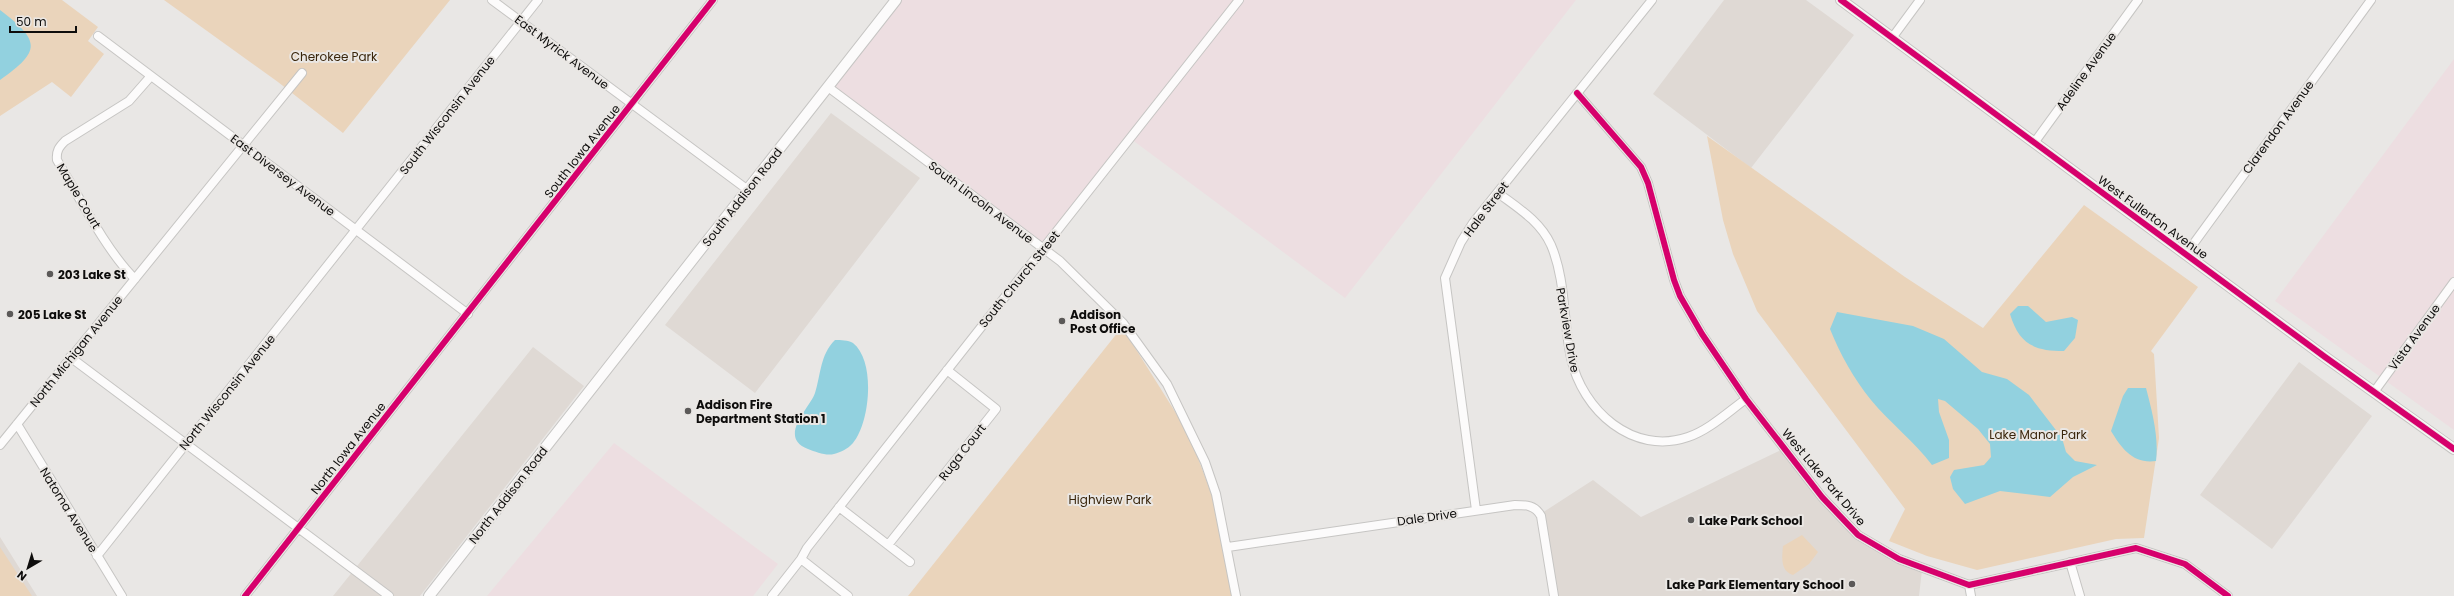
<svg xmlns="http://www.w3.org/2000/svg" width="2454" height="596" font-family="Poppins,sans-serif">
<rect width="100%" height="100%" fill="#e9e7e5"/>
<!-- built -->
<path fill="#dfd9d4" d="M 1724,0 L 1806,0 L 1854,35 L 1751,168 L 1653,94 Z
M 831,113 L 920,178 L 755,393 L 665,325 Z
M 533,347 L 584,386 L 420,596 L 333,596 Z
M 2299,362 L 2372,416 L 2272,549 L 2200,495 Z
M 1783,449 L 1842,524 L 1863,543 L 1922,570 L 1919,596 L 1556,596 L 1542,513 L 1593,480 L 1641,517 Z
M 0,537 L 37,596 L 0,596 Z"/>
<!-- industrial -->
<path fill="#eddee1" d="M 902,0 L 1576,0 L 1345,298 L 1127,136 L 1043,243 L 834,87 Z
M 2454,59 L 2454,430 L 2275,301 Z
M 614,443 L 778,564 L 753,596 L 487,596 Z"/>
<!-- green -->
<path fill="#ead4bb" d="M 0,0 L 62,0 L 98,27 L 88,41 L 104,54 L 71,97 L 52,82 L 0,116 Z
M 164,0 L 450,0 L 343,133 L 278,82 Z
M 1707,136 L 1905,277 L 1983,328 L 2084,205 L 2198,287 L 2151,351 L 2154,354 L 2159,438 L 2144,538 L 2116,539 L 1977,570 L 1927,556 L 1889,541 L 1905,509 L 1757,311 L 1733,254 L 1723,220 Z
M 1122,327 L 1189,434 L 1214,501 L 1232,596 L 908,596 Z
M 1802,535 L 1818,552 L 1809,564 L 1793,575 C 1780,571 1782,557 1783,546 Z
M 0,547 L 32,596 L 0,596 Z"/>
<!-- water -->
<path fill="#92d1df" d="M 0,10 C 39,40 43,50 0,80 Z
M 2018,306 L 2028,306 L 2046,322 L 2072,317 L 2078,320 L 2075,338 L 2064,351 C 2034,351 2019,344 2010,314 Z
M 1837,312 L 1913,326 L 1944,339 L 1982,372 L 2007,379 L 2029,395 L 2062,438 L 2066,452 L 2075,461 L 2097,465 L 2073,477 L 2050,497 L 2000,491 L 1965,504 L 1953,489 L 1950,477 L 1954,470 L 1984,465 L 1991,457 L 1990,444 L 1978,429 L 1945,401 L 1938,399 L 1939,412 L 1949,440 L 1949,458 L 1932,465 C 1914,441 1890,423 1871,400 C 1854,379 1840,354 1830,329 Z
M 835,340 C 841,340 848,340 853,343 C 876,361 870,423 853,443 C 848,449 841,452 834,454 C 826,456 816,452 808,449 C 777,437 810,408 815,393 C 821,374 820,355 835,340 Z
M 2128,388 L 2146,388 C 2152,411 2159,437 2156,461 C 2133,464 2122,449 2111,431 L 2123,396 Z"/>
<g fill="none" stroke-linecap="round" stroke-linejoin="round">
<!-- minor casing -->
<g stroke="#c6c5c3" stroke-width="10">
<path id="minor" d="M 492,0 L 748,190
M 98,36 L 468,314
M 1892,38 L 1920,0
M 828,87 L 1060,261 L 1123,323 L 1167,384 L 1205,462 L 1216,494 L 1236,596
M 1577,93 L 1641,167 L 1648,183 L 1674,280 L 1680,296 L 1702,334 L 1746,399 L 1822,497 L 1858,535 L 1899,559 L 1969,585 L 2136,548 L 2185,564 L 2228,596
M 2034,143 L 2138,0
M 1498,193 C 1518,208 1540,221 1551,245 C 1566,280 1563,321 1571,358 C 1582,410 1633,456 1688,437 C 1709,430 1728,412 1746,399
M 2186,254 L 2371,0
M 135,279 C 107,252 78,195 57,160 C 56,151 59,147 65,141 L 129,101 L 151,76
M 70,357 L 389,596
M 2374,392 L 2454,282
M 17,424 L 122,596
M 0,445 L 302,73
M 839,507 L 910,562
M 1476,510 L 1445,278 L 1461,242 L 1473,223 L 1652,0
M 888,545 L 996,409 L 947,370
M 1228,547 L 1515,505 C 1526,505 1535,505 1541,516 L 1554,596
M 97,556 L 538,0
M 801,559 L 848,596
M 2070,562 L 2080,596
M 1969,585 L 1971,596
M 245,596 L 713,0
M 772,596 L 801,559 L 807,548 L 1239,0"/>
</g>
<!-- tertiary casing -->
<g stroke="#c6c5c3" stroke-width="12">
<path id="tertiary" d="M 1841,0 L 2325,357 L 2454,449
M 429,596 L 896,0"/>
</g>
<!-- minor -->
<use href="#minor" stroke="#fcfbfb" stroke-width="8"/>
<!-- tertiary -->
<use href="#tertiary" stroke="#fcfbfb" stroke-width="10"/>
<!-- cycleway casing -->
<g stroke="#eae7e4" stroke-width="8">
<path id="cycleway" d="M 1841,0 L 2325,357 L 2454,449
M 1577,93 L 1641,167 L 1648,183 L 1674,280 L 1680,296 L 1702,334 L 1746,399 L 1822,497 L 1858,535 L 1899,559 L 1969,585 L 2136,548 L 2185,564 L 2228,596
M 245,596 L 713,0"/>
</g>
<!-- cycleway -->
<use href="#cycleway" stroke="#d6006c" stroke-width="6"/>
</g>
<!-- markers -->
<g fill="#5b5958" stroke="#eae7e4" stroke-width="1.5">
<circle cx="50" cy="274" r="4"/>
<circle cx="10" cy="314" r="4"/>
<circle cx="1062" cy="321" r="4"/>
<circle cx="688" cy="411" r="4"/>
<circle cx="1691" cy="520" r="4"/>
<circle cx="1852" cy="584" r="4"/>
</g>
<g text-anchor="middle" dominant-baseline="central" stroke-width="4" stroke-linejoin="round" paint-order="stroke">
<!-- street labels -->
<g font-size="12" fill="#0e0d0c" stroke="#eae7e4">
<text transform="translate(562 52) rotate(37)">East Myrick Avenue</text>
<text transform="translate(2086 71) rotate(-54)">Adeline Avenue</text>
<text transform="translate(447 115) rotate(-52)">South Wisconsin Avenue</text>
<text transform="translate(2278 127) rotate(-54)">Clarendon Avenue</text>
<text transform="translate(582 151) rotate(-52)">South Iowa Avenue</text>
<text transform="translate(283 175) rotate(37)">East Diversey Avenue</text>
<text transform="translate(79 196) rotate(59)">Maple Court</text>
<text transform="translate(742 197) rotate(-52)">South Addison Road</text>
<text transform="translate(981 202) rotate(37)">South Lincoln Avenue</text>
<text transform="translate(1486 209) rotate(-53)">Hale Street</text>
<text transform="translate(2153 217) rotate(36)">West Fullerton Avenue</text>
<text transform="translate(1019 279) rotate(-51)">South Church Street</text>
<text transform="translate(1568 330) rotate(80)">Parkview Drive</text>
<text transform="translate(2414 337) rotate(-54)">Vista Avenue</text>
<text transform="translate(76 351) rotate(-51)">North Michigan Avenue</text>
<text transform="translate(227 392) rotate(-51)">North Wisconsin Avenue</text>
<text transform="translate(348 448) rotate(-52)">North Iowa Avenue</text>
<text transform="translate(962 452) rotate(-52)">Ruga Court</text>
<text transform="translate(1824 477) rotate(50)">West Lake Park Drive</text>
<text transform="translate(508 495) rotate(-52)">North Addison Road</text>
<text transform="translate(69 510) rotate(58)">Natoma Avenue</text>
<text transform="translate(1427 517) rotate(-8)">Dale Drive</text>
</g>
<!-- park labels -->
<g font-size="12" fill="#39250b" stroke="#eae7e4">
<text x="334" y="56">Cherokee Park</text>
<text x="2038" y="434">Lake Manor Park</text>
<text x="1110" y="499">Highview Park</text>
</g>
<!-- poi labels -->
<g font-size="12" font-weight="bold" fill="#0e0d0c" stroke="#eae7e4" text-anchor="start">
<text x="58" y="274">203 Lake St</text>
<text x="18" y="314">205 Lake St</text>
<text x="1070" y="314">Addison<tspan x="1070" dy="14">Post Office</tspan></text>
<text x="696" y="404">Addison Fire<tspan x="696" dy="14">Department Station 1</tspan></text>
<text x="1699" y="520">Lake Park School</text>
<text x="1844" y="584" text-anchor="end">Lake Park Elementary School</text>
</g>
</g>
<!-- north arrow -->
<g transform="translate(28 568) rotate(218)" stroke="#eae7e4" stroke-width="3" paint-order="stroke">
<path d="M0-3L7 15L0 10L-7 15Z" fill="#0e0d0c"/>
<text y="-6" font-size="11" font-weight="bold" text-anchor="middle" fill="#0e0d0c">N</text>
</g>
<!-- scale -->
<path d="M10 26v6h66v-6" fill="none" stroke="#0e0d0c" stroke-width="2"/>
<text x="16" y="26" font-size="12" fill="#0e0d0c" stroke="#eae7e4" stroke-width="3" paint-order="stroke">50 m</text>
</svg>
